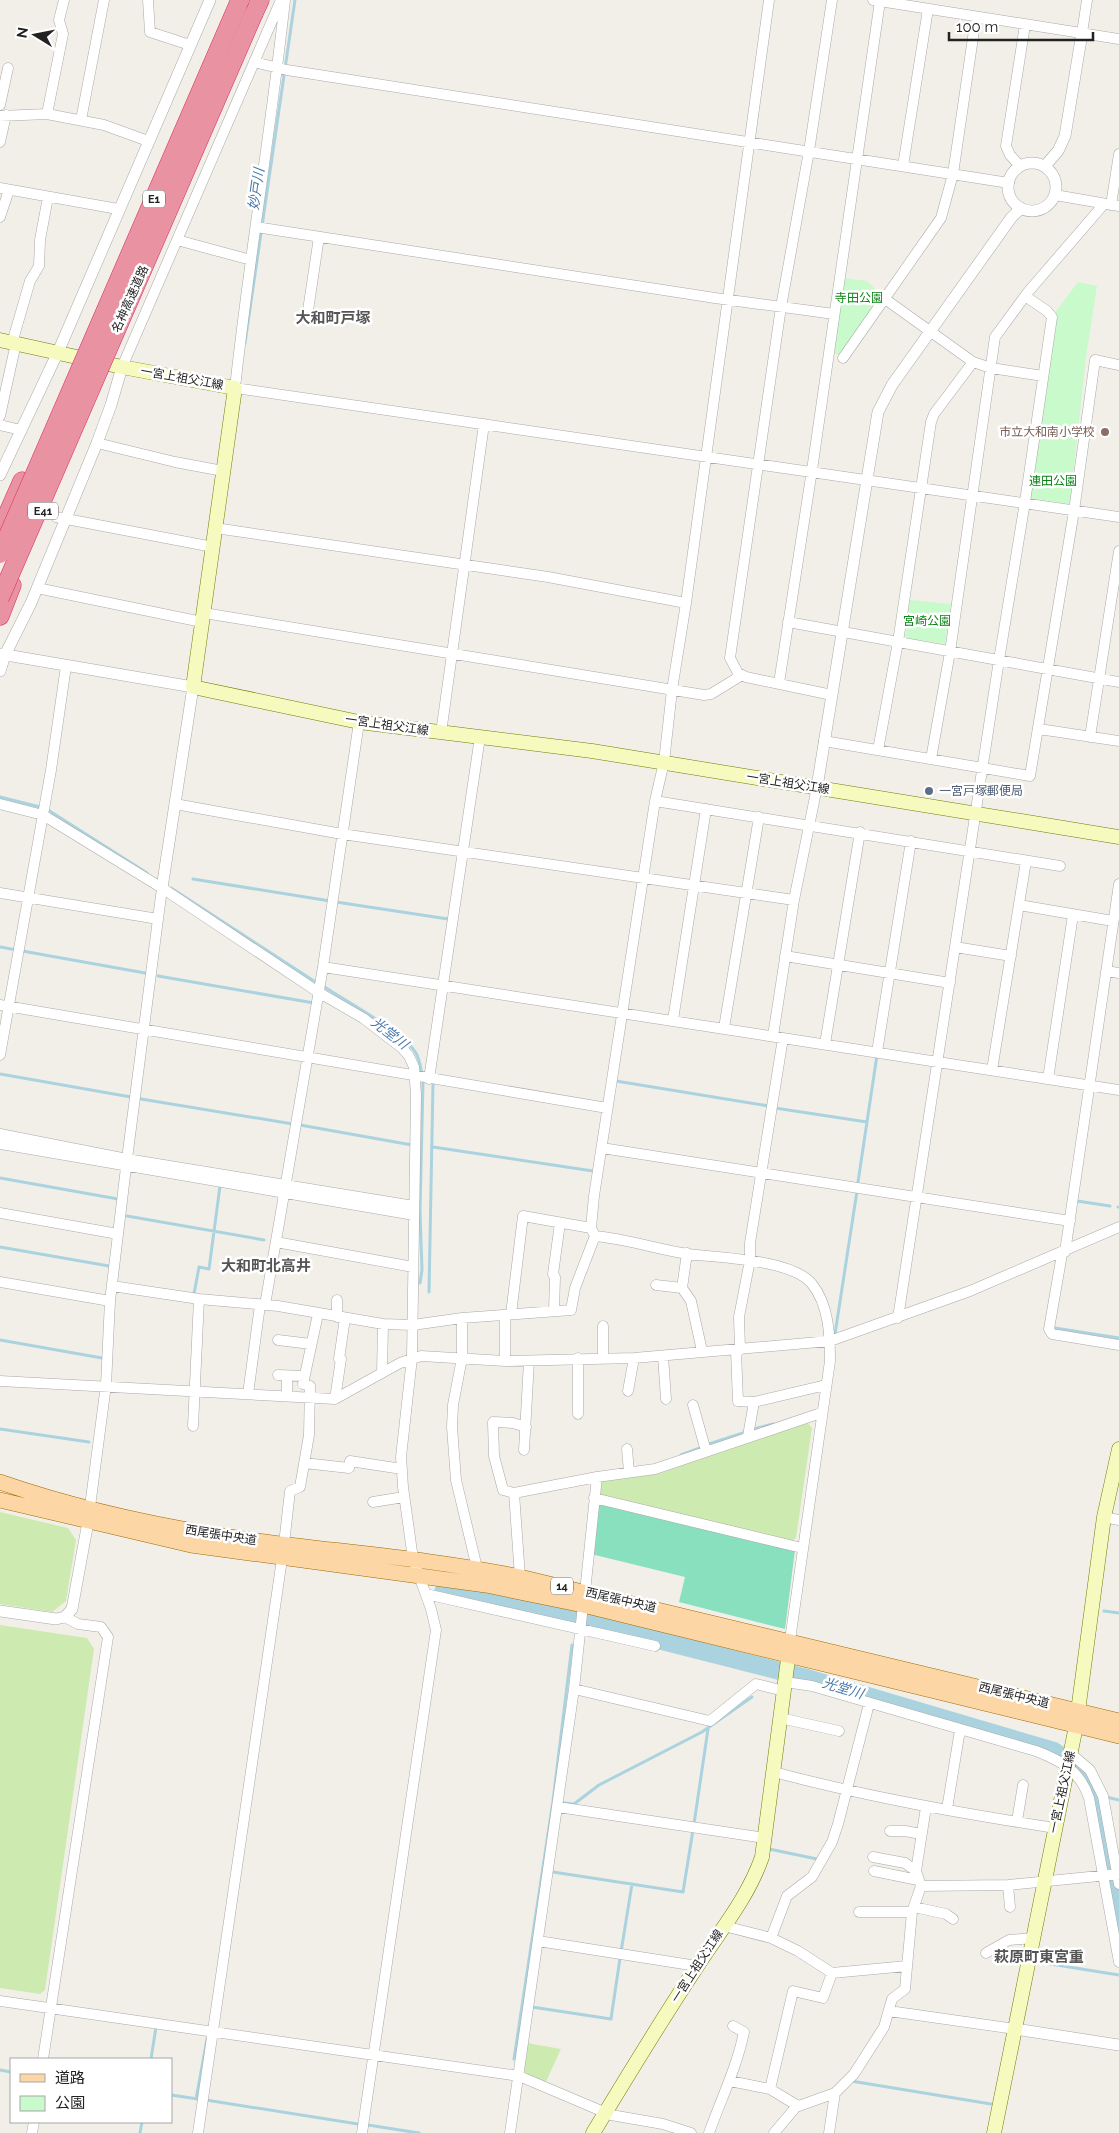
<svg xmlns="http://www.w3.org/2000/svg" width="1119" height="2133" font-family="Raleway,'Noto Sans JP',sans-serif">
<rect width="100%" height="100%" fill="#f2efe9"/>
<!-- grass -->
<path fill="#cdebb0" d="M 807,1422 L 812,1428 L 796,1538 L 792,1541 L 601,1495 L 599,1492 L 602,1481 L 658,1474 Z
M 0,1512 L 68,1528 L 76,1540 L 66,1601 L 52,1612 L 0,1604 Z
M 0,1625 L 87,1638 L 94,1649 L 45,1990 L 40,1994 L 0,1988 Z
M 527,2043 L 561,2049 L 545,2084 L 524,2075 Z"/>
<!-- park -->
<path fill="#c8facc" d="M 844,278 L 867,281 L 882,296 L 841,355 L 833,353 Z
M 1078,282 L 1097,286 L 1086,357 L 1070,504 L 1030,498 L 1056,311 Z
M 910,600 L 951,604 L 945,644 L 905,638 Z"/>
<!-- pitch -->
<path fill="#88e0be" d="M 597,1503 L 795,1550 L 785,1629 L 679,1602 L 685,1577 L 591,1554 Z"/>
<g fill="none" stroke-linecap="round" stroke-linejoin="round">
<!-- stream -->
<path stroke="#aad3df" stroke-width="3" d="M 245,343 L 295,0
M 0,797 L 40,807
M 48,810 L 147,873
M 193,879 L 330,901
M 171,888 L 317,983
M 336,902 L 448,919
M 0,947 L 145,973
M 158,976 L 314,1003
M 323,986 C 345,1001 406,1033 417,1055 C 421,1064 422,1073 423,1082 L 420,1211 L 422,1270 L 420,1283
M 0,1074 L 131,1097
M 616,1081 L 769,1106
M 141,1099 L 293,1124
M 775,1108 L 867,1122
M 300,1125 L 412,1145
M 433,1147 L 593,1171
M 0,1178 L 118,1199
M 858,1182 L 877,1055
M 1077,1201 L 1110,1206
M 1118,1207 L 1119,1207
M 127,1216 L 264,1240
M 0,1247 L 109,1266
M 429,1292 L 433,1083
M 194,1294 L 199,1267 L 209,1269 L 220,1186
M 1055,1328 L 1119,1338
M 835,1334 L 857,1191
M 0,1340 L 102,1358
M 0,1429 L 89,1442
M 754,1429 L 773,1424
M 709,1444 L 746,1432
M 681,1455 L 700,1448
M 1104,1611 L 1119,1613
M 1106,1797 L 1119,1800
M 564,1803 L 574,1804 L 599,1785 L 702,1732 L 752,1697
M 694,1824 L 708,1729
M 769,1849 L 817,1859
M 553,1872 L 683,1892 L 693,1830 L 695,1830
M 621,1952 L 632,1884
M 1038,1962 L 1119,1975
M 532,2007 L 611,2019 L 620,1958
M 151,2059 L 156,2027
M 514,2059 L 553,1801 L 572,1645
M 0,2070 L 11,2072
M 851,2081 L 991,2104
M 171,2095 L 198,2099
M 196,2099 L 207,2039
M 206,2100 L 358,2124
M 368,2125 L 419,2133
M 140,2133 L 142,2122"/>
<!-- river -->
<path stroke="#aad3df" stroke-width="18" d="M 443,1592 L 611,1628 L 803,1677 L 1054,1751 C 1076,1765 1086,1772 1096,1798 L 1119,1923"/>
<!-- minor casing -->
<g stroke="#a9a9a9" stroke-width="11">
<path id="minor" d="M 148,0 L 150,32 L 190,45
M 285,0 C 271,130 249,258 235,388 L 1119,517
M 873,0 L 1119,39
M 1082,33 L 1087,0
M 254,62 L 287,70 L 1009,183
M 0,105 L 8,68
M 47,114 L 63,34 L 59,20 L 64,0
M 0,116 L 47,114 L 104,125 L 148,141
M 81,120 L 104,0
M 0,142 L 6,115
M 903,166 L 928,9
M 1020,166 L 1010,155 L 1006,146 L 1025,25
M 0,188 L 118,209
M 1055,195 L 1119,206
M 1111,205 L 1119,154
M 0,217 L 9,190
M 256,227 L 715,298 L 834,314
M 177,240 L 251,260
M 885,299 L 973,362 L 991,368 L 1043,376
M 307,317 L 319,237
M 12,343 L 30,281 L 39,266 L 40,240 L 48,197
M 843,358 L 941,218 L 953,174 L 976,17
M 122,367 L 281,0
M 0,416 L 16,343
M 0,425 L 21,430
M 97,443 L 175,462 L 223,471
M 56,517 L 213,547
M 215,528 L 548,577 L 686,603
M 37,588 L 202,622
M 204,613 L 704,695 L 711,694 L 742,675
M 788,622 L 1119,682
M 779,683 L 812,470 L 880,1
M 832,695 L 746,677 L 738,673 L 730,658 L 781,307 L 809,151 L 832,0
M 1039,729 L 1119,741
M 441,733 L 484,424
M 1090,737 L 1119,551
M 824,741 L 1030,776 L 1074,511 L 1095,360 L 1119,365
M 878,750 L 898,642 L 931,422 L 934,414 L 973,362
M 931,759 L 950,652 L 995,337 L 1028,292 L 1104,204
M 655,801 L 1060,866
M 0,804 L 43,815 L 162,888 L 318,992 L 363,1018 L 402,1048 L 409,1056 L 414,1067 L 416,1095 L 412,1358 L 401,1457 L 403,1487 L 413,1559 L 431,1609 L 436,1630 L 362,2133
M 175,804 L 342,834 L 794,900
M 0,893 L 158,919
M 1019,905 L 1113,921
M 955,947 L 1011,956
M 785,956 L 950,983
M 323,967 L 1119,1090
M 1106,971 L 1119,973
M 0,1005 L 607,1108
M 673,1020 L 706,809
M 724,1028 L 759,817
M 773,1036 L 794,900 L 817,787
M 825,1044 L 860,832
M 877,1052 L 911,841
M 0,1055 L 51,770 L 66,666
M 992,1070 L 1026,861
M 429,1079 L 480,737
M 1048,1079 L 1073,915
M 0,1134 L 127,1159 L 414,1206
M 0,1144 L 414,1215
M 602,1148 L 1070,1221
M 0,1213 L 118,1234
M 595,1236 C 627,1239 656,1249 688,1254 C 719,1258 792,1259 812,1284 C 829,1305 830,1336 830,1361 L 790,1640
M 276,1242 L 413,1267
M 1065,1252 L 1119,884
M 687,1253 L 682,1288 L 691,1301 L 702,1351
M 1062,1254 L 1049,1329 L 1052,1334 L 1119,1345
M 0,1282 L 110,1301
M 656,1285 L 682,1288
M 112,1286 L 199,1299 L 278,1306 L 383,1324 L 413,1325 L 462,1318 L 571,1310 L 575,1288 L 595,1236 L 591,1228 L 594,1196 L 655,801 L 664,762 L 672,690 L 686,603 L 769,0
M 265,1305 L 323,967 L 359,722
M 554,1311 L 555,1277 L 553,1274 L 560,1223
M 511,1314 L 523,1216 L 591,1228
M 337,1317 L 337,1300
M 462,1318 L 462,1358 L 453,1405 L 452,1427 L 456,1480 L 477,1568
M 898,1318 L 999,660 L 1025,502 L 1052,317 L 1047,311 L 1025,296
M 278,1340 L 311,1344
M 740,1350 L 739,1317 L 750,1260 L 750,1243 L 783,1038
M 736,1351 L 738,1401 L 754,1402 L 826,1385
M 663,1356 L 666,1399
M 603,1357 L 603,1326
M 505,1361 L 505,1315
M 382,1373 L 383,1324
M 278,1375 L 304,1376
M 0,1381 L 335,1399 L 400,1363 L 421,1356 L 505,1361 L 634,1358 L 830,1341 L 970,1291 L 1119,1227
M 628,1391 L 634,1358
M 248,1394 L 260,1305
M 287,1395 L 287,1376
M 335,1399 L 341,1359 L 339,1359 L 345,1318
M 693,1405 L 706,1451
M 578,1414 L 578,1358
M 193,1426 L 199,1299
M 526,1427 L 513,1423 L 493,1422 L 494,1456 L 503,1490 L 514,1493 L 597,1477 L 655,1469 L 821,1413
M 748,1436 L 754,1402
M 627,1449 L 629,1472
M 524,1450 L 529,1361
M 304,1463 L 349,1468 L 350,1461 L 402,1469
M 514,1493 L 520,1577
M 594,1498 L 802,1548
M 373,1502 L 404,1497
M 89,1514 L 106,1385 L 110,1301 L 127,1159 L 162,888
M 1104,1517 L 1119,1520
M 284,1544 L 290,1491 L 300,1487 L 309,1435 L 310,1386 L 303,1384 L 318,1314
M 585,1592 L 597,1477
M 426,1594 L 655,1646
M 785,1682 L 812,1686 L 1036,1751 C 1062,1761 1080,1771 1089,1798 L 1119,1962
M 574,1689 L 710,1721 L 756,1684 L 784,1691
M 780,1718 L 839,1731
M 1070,1753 L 1090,1770 L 1103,1796 L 1119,1884
M 774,1772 C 867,1797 960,1813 1055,1828
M 558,1807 L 765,1838
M 947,1809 L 960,1730
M 1017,1821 L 1023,1785
M 890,1831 L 905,1831 L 921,1834
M 873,1857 L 905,1863 L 916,1871
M 874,1871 L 918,1880
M 1008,1885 L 1010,1907
M 921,1886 L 1008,1885 L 1119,1874
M 914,1907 L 946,1914 L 953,1919
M 859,1912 L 912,1912
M 724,1926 L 771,1938 L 787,1896 L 812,1877 L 832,1842 L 838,1824 L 869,1704
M 771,1938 L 798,1951 L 832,1973 L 907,1966
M 538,1941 L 697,1966
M 986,1953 L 1009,1940 L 1033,1938
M 0,2001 L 519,2076 L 611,2115 L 663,2124 L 691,2133
M 889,2011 L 1015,2029
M 43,2059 L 108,1637 L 101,1627 L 78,1624 L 65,1617
M 730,2081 L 770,2089 L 798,2106
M 770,2089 L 793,1991 L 823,1998 L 832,1973
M 32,2133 L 34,2122
M 198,2133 L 282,1559
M 510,2133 L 574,1689 L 583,1605
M 709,2133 C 721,2099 737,2067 744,2032 L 733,2026
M 774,2133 L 796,2107 L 835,2093 L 854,2074 L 884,2027 L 892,1999 L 905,1989 L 912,1912 L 921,1886 L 916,1871 L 926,1807
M 829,2133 L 835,2093"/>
</g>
<!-- tertiary casing -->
<g stroke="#a9a9a9" stroke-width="12">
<path id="tertiary" d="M1008 187a24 24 0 1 1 48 0a24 24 0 1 1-48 0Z
M 1045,166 L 1058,151 L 1065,136 L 1082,33
M 0,475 L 58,352 L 210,0
M 0,654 L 193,687 L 162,888
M 0,671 L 5,655 L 31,603 L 97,443 L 111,405 L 122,367
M 817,787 L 878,412 L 892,385 L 1011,218 L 1021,208
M 0,1611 L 56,1619 L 65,1617 L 72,1609 L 88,1522
M 1015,2029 L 1119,2045"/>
</g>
<!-- secondary casing -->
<g stroke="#707d05" stroke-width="15">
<path id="secondary" d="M 0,340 L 122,367 L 235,388 L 193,687 L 359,722 L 592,751 L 1119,837
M 593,2133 C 627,2077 660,2022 696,1968 C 719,1932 748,1898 762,1857 L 790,1644
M 994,2133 L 1076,1726 L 1104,1517 L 1119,1449"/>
</g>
<!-- primary casing -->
<g stroke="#a06b00" stroke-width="16">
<path id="primary" d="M 0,1482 C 78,1509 162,1527 243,1539 C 336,1552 429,1558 520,1577 L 1119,1721
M 0,1500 L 191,1545 L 486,1585 L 583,1605 L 1119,1736"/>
</g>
<!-- motorway casing -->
<g stroke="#dc2a67" stroke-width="19">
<path id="motorway" d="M 254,13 L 260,0
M 0,531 L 22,481
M 0,616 L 12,585"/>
</g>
<!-- minor -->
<use href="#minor" stroke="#fff" stroke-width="10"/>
<!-- tertiary -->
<use href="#tertiary" stroke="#fff" stroke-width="11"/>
<!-- secondary -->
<use href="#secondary" stroke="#f7fabf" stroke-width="14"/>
<!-- primary -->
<use href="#primary" stroke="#fcd6a4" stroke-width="15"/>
<!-- motorway -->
<use href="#motorway" stroke="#e892a2" stroke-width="18"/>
<!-- motorway-bridge casing -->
<g stroke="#dc2a67" stroke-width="19" stroke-linecap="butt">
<path id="motorway-bridge" d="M 0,554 L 240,0
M 0,598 L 254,13"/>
</g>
<!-- motorway-bridge -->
<use href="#motorway-bridge" stroke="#e892a2" stroke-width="18"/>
</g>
<!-- markers -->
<circle fill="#8d6e63" stroke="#fff" stroke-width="2" cx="1105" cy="432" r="5"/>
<circle fill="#5c6f8a" stroke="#fff" stroke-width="2" cx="929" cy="791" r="5"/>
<g text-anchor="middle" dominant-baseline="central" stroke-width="5" stroke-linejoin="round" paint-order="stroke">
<!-- shield labels -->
<g fill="#fff" stroke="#646464" stroke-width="1">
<rect x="143" y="190.5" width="22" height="17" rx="4"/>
<rect x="28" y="502.5" width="30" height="17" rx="4"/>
<rect x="551" y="1577.5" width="22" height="17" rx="4"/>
</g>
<g font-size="11" font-weight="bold" fill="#222">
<text x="154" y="199">E1</text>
<text x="43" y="511">E41</text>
<text x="562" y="1586">14</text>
</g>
<!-- park labels -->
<g font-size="12" fill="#0c8416" stroke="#fff">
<text x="859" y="298">寺田公園</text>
<text x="1053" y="481">連田公園</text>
<text x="927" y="621">宮崎公園</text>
</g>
<!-- street labels -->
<g font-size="12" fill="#222" stroke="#fff">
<text transform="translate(130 299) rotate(-66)">名神高速道路</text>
<text transform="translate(182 378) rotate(10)">一宮上祖父江線</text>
<text transform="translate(387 725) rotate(8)">一宮上祖父江線</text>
<text transform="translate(788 783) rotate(9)">一宮上祖父江線</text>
<text transform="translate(221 1535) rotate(9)">西尾張中央道</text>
<text transform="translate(621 1600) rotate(13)">西尾張中央道</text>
<text transform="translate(1014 1695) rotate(14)">西尾張中央道</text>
<text transform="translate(1062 1792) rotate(-78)">一宮上祖父江線</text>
<text transform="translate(697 1966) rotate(-57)">一宮上祖父江線</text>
</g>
<!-- education labels -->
<g font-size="12" fill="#785e54" stroke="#fff" text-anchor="end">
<text x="1095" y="432">市立大和南小学校</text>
</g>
<!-- service labels -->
<g font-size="12" fill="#4e5e75" stroke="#fff" text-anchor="start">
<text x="939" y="791">一宮戸塚郵便局</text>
</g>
<!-- water labels -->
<g font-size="14" font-style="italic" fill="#4a7aab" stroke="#fff">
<text transform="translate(256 189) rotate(-82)">妙戸川</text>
<text transform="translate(390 1033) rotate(38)">光堂川</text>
<text transform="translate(843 1688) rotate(17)">光堂川</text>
</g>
<!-- quarter labels -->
<g font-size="15" font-weight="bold" fill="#555" stroke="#fff">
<text x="333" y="318">大和町戸塚</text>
<text x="266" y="1266">大和町北高井</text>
<text x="1039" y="1957">萩原町東宮重</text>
</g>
</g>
<!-- legend -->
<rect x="10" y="2058" width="162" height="65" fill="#ffffff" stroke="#a7a7a7"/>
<rect x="20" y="2074" width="25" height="8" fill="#fcd6a4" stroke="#a7a7a7"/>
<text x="55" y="2083" font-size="15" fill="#222222">道路</text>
<rect x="20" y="2096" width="25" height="15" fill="#c8facc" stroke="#a7a7a7"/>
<text x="55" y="2108" font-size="15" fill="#222222">公園</text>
<!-- north arrow -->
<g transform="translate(35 35) rotate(280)" stroke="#ffffff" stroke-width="4" paint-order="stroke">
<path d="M0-4L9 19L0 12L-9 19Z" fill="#222222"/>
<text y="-8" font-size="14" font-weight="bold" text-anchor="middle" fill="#222222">N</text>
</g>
<!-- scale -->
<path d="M949 32v8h144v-8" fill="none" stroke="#222222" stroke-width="2.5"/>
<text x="956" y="32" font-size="15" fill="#222222" stroke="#ffffff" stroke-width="4" paint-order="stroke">100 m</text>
</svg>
